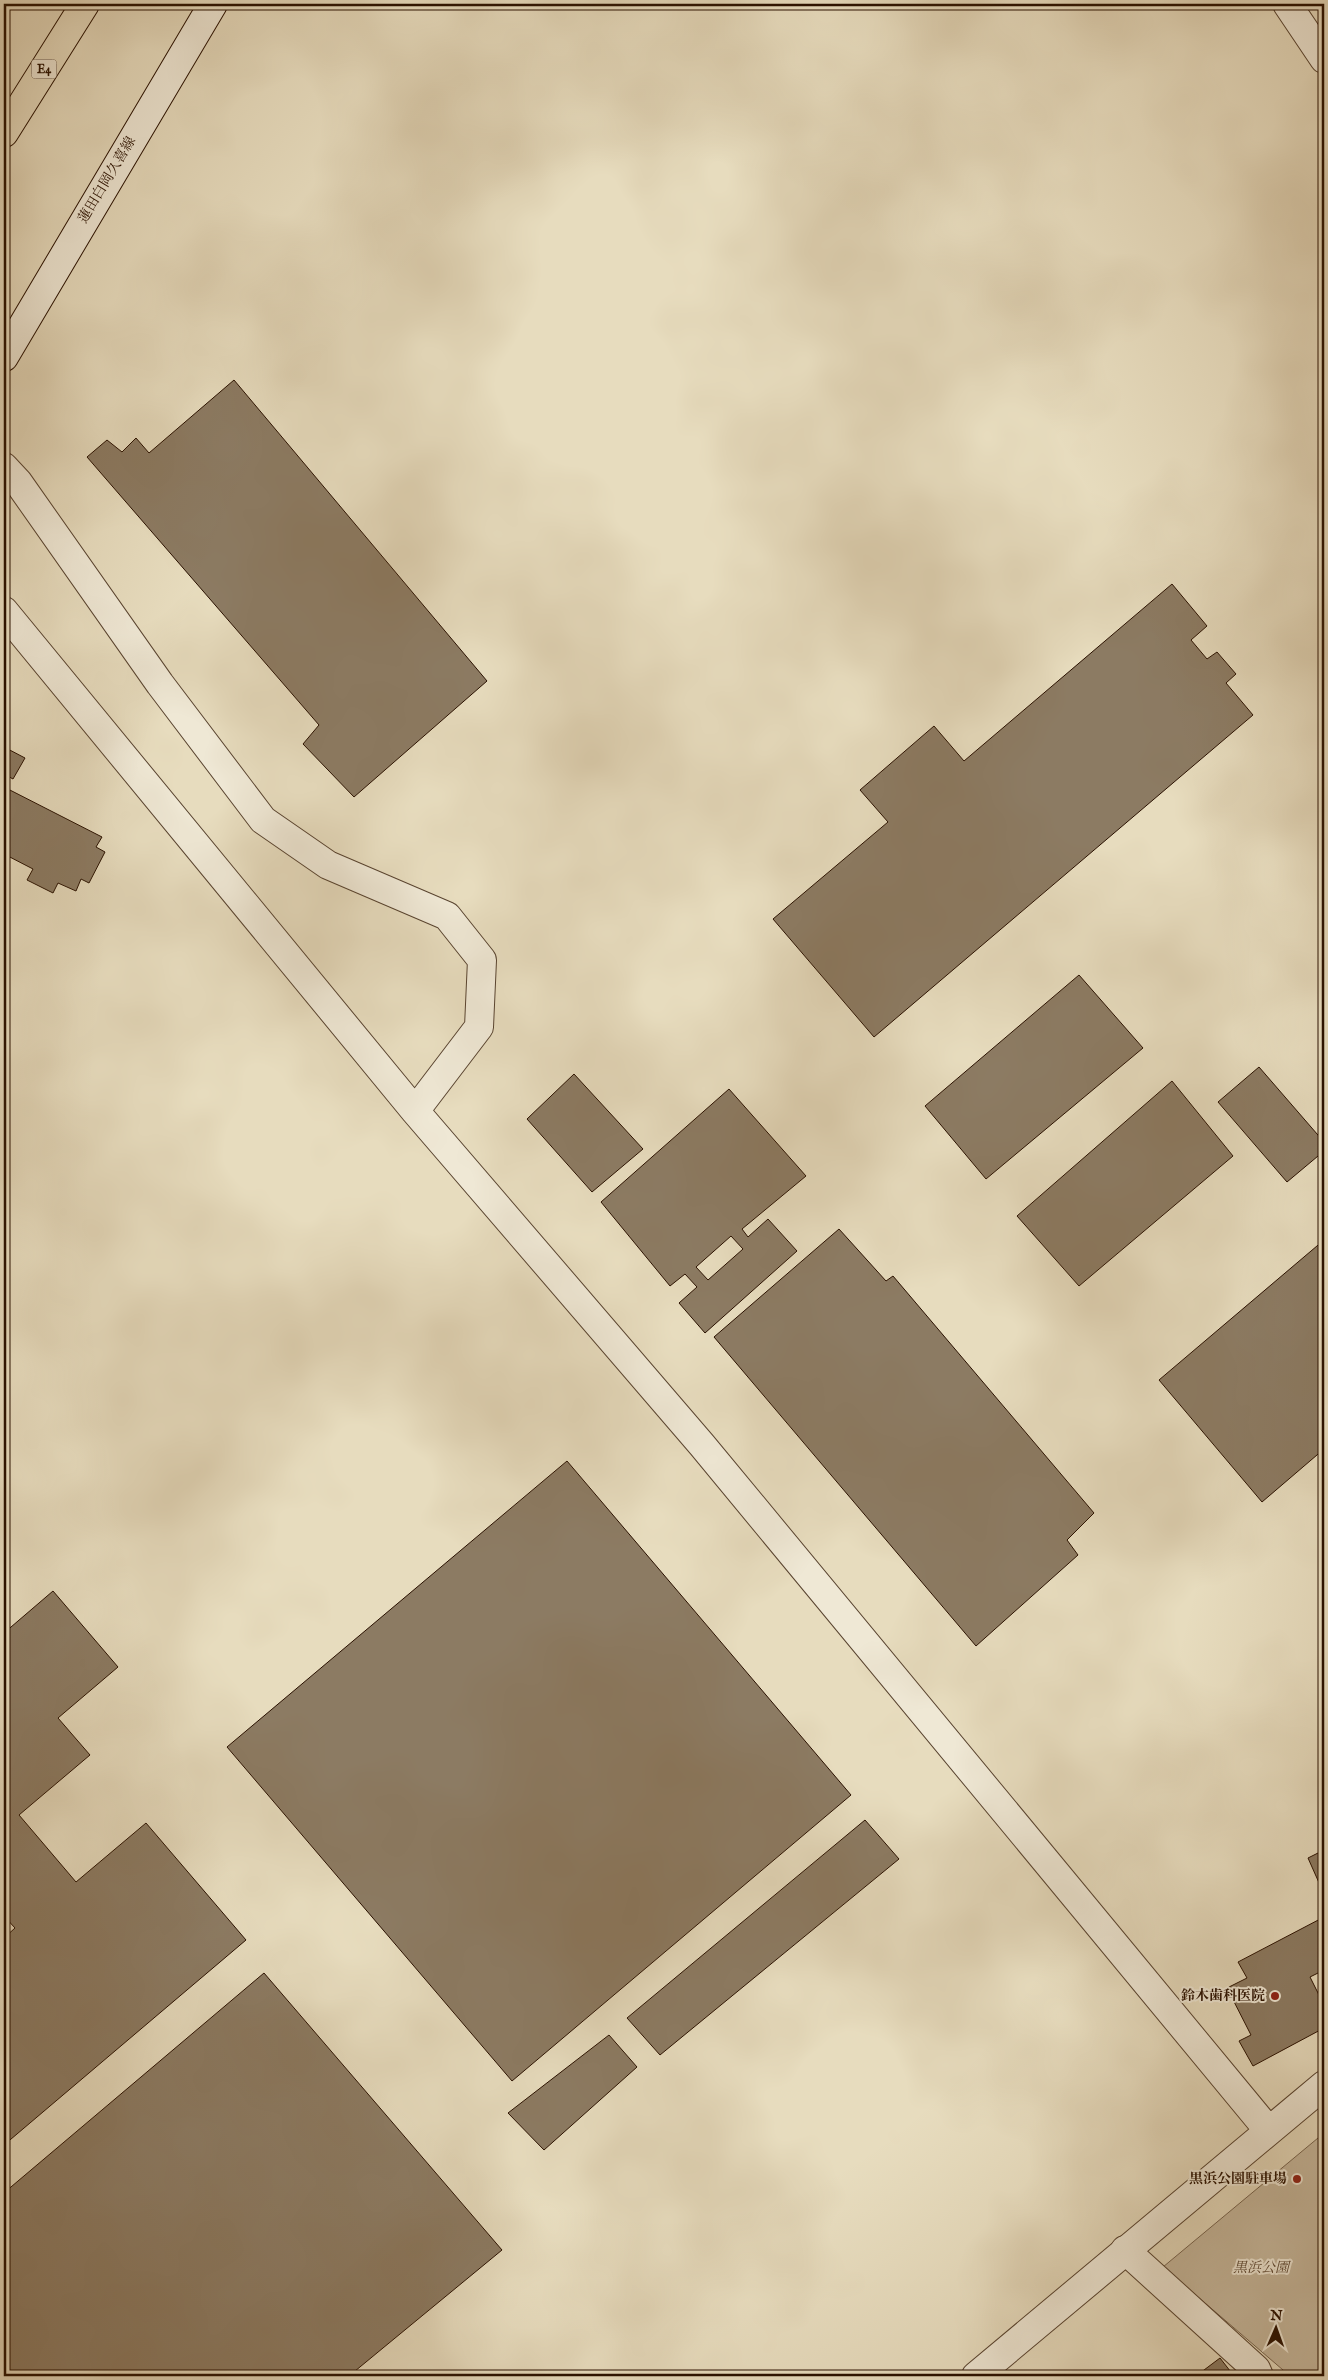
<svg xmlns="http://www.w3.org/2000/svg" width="1328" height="2380" font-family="'IM FELL English','Noto Serif JP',serif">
<rect width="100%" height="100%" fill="#e7dcbe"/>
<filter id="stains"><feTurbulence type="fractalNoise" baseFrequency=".004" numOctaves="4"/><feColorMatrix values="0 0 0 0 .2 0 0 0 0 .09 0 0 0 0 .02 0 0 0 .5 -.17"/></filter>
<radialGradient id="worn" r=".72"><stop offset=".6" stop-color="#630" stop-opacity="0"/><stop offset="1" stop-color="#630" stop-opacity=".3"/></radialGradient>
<!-- green -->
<path fill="#c7b99e" stroke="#78654f" d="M 1324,2133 L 1324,2376 L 1290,2376 L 1163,2267 Z"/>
<!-- building -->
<path fill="#8c7b63" stroke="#2a1100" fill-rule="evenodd" d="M 234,380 L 487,681 L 354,797 L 303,744 L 319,725 L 87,457 L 107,440 L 122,452 L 136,438 L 149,453 Z
M 1172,584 L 1207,626 L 1191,640 L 1207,659 L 1217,652 L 1236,674 L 1226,683 L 1253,715 L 874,1037 L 773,919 L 888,822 L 860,790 L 934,726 L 964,761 Z
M 4,747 L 25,758 L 13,779 L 4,774 Z
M 4,787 L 102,837 L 96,847 L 105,852 L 89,883 L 81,879 L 76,891 L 58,883 L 53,893 L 27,880 L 33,869 L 4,854 Z
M 1079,975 L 1143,1048 L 986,1179 L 925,1106 Z
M 1259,1067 L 1324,1142 L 1324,1151 L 1287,1182 L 1218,1102 Z
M 574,1074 L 643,1149 L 592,1192 L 527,1119 Z
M 1172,1081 L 1233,1156 L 1079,1286 L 1017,1216 Z
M 729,1089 L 806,1176 L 742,1229 L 748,1237 L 768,1219 L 797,1251 L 705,1333 L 679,1303 L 697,1287 L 685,1274 L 670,1286 L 601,1202 ZM 731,1236 L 743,1249 L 708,1280 L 696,1267 Z
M 839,1229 L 886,1281 L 893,1276 L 1094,1513 L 1067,1540 L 1078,1555 L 976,1646 L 714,1337 Z
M 1324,1240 L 1324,1449 L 1262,1502 L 1159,1380 Z
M 567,1461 L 851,1795 L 512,2081 L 227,1747 Z
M 53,1591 L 118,1667 L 58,1718 L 90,1755 L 19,1815 L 76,1882 L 146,1823 L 246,1940 L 4,2145 L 4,1938 L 15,1928 L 4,1916 L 4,1871 L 8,1867 L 4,1862 L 4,1633 Z
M 865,1820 L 899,1859 L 660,2055 L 627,2018 Z
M 1324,1850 L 1324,1894 L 1308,1858 Z
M 1324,1917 L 1324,1970 L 1310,1977 L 1324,2005 L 1324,2028 L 1253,2066 L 1239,2041 L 1251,2035 L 1227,1988 L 1247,1978 L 1238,1962 Z
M 264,1973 L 502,2250 L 349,2376 L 4,2376 L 4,2190 L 5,2192 Z
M 609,2035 L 637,2067 L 544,2150 L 508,2113 Z
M 1220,2358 L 1234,2376 L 1196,2376 Z"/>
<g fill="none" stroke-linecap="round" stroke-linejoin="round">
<!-- minor casing -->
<g stroke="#594430" stroke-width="30">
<path id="minor" d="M 1287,4 L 1324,59
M 1125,2250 L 1256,2369 L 1259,2376"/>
</g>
<!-- tertiary casing -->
<g stroke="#594430" stroke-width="30">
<path id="tertiary" d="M 4,467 L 18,482 L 160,684 L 263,820 L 328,865 L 447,916 L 482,960 L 479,1027 L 415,1111
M 4,611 L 415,1111 L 702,1445 L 1269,2131
M 976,2376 L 1324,2085"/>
</g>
<!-- secondary casing -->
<g stroke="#2a1100" stroke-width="30">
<path id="secondary" d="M 4,357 L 213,4"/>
</g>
<!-- motorway casing -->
<g stroke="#2a1100" stroke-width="30">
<path id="motorway" d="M 4,133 L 85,4"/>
</g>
<!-- minor -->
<use href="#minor" stroke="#efe8d5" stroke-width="28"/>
<!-- tertiary -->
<use href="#tertiary" stroke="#efe8d5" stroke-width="28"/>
<!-- secondary -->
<use href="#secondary" stroke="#efe8d5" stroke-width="28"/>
<!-- motorway -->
<use href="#motorway" stroke="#e7dcbe" stroke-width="28"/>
</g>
<!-- markers -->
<g fill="#8f2418" stroke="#efe8d5" stroke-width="2">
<circle cx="1275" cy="1996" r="5"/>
<circle cx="1297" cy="2179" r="5"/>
</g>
<g text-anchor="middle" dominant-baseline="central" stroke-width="4" stroke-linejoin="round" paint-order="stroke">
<!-- shield labels -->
<rect fill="#efe8d5" stroke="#655240" stroke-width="1" x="31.5" y="59.5" width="25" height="19" rx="4"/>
<g font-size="12" font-weight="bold" fill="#2a1100">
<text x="44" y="69">E4</text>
</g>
<!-- street labels -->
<g font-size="14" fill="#2a1100" stroke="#efe8d5">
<text transform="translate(107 180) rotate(-59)">蓮田白岡久喜線</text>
</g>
<!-- poi labels -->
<g font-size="14" font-weight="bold" fill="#2a1100" stroke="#efe8d5" text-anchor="end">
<text x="1265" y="1996">鈴木歯科医院</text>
<text x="1287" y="2179">黒浜公園駐車場</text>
</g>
<!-- park labels -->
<g font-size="14" font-style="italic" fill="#614c37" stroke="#efe8d5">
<text x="1261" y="2268">黒浜公園</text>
</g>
</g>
<!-- margin -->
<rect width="1328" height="2380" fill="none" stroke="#e7dcbe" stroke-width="20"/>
<rect x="5" y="5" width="1318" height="2370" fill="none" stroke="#2a1100" stroke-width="2.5"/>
<rect x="10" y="10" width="1308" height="2360" fill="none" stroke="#2a1100"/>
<!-- north arrow -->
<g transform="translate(1276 2328) rotate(2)" stroke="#efe8d5" stroke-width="4" paint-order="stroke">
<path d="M0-4L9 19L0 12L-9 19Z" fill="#2a1100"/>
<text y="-8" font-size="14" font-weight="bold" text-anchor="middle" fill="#2a1100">N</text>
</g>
<rect width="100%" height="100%" filter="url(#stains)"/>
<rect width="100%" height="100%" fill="url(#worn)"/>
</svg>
